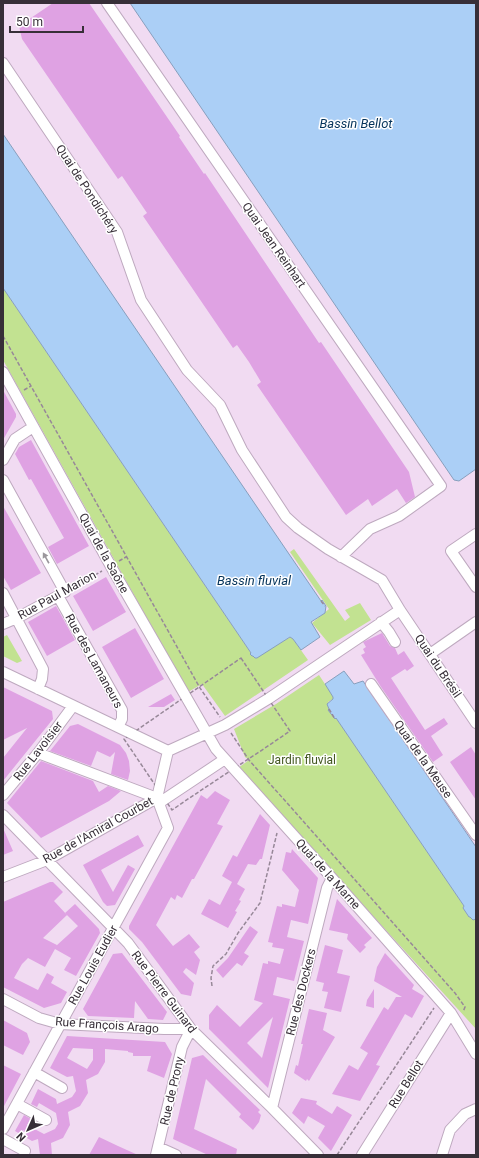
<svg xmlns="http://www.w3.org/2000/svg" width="479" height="1158" font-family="Roboto,sans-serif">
<rect width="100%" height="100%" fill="#f1dbf2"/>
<!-- green -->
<path fill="#c2e291" d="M 3,288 L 253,656 L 291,637 L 293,639 L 308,660 L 225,716 L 202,684 L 188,692 L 3,360 Z
M 294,549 L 345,621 L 350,617 L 345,610 L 360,603 L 371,620 L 330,645 L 312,623 L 329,609 L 290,552 Z
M 7,635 L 22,661 L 17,663 L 3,656 L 3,637 Z
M 319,675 L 333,696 L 333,699 L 328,702 L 330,709 L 464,906 L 463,908 L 469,917 L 476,919 L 476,1029 L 238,768 L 249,760 L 245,757 L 234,729 L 276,704 Z"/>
<!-- water -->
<path fill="#abcff6" stroke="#889fbd" d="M 130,3 L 476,3 L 476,469 L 459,481 L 454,480 Z
M 3,134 L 321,601 L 322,600 L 326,606 L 325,613 L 311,622 L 320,637 L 301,650 L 293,639 L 290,637 L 257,658 L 255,658 L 253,656 L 252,656 L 250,654 L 251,653 L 3,288 Z
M 344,671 L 354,684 L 363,681 L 476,847 L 476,919 L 473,920 L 470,917 L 469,917 L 463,908 L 464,906 L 336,718 L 335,719 L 328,710 L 329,709 L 327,704 L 333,699 L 333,697 L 325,684 Z"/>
<!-- building -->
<path fill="#dfa2e3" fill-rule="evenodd" d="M 53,3 L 89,3 L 180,136 L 179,137 L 204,174 L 205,173 L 319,343 L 321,342 L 409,472 L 415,497 L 406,503 L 397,489 L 372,506 L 368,499 L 346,515 L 257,385 L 261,382 L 249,362 L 237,345 L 233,348 L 143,216 L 147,213 L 122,176 L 118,179 L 22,39 L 19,26 Z
M 3,390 L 16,414 L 16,417 L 3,440 Z
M 31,440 L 89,546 L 57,564 L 48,547 L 64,538 L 31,479 L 29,480 L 15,454 L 19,447 Z
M 3,506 L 41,573 L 11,590 L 3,576 Z
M 106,577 L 126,612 L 93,631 L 73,596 Z
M 56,606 L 75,640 L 47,656 L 28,622 Z
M 135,628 L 164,679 L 131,698 L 102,647 Z
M 382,633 L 390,646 L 395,648 L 398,655 L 404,651 L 414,666 L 407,671 L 405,669 L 391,678 L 425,730 L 444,718 L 448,724 L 431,736 L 443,755 L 433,762 L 381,687 L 361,655 L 365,653 L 363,649 L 366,647 L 363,642 Z
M 3,687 L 52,711 L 53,719 L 3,781 L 3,758 L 27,728 L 3,740 Z
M 171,694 L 175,700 L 164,707 L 148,707 Z
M 78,724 L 120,745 L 126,753 L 129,761 L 130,771 L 128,780 L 111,774 L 115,752 L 110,757 L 97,751 L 91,766 L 50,751 L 70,726 Z
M 471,747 L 476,755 L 476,800 L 450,762 Z
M 41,761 L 93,781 L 99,792 L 108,786 L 121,791 L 109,801 L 41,838 L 7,803 Z
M 215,791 L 230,800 L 217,824 L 223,826 L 194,879 L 192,879 L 182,898 L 177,895 L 175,900 L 171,897 L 156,925 L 173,946 L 189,934 L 200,947 L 194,952 L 200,960 L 196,975 L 186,968 L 183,972 L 194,983 L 191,996 L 181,994 L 142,942 L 129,929 L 129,926 L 201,795 L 207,799 Z
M 260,814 L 270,825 L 262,859 L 260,859 L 256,865 L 248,864 L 237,884 L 245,889 L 239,900 L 241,901 L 235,911 L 237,912 L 228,928 L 201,914 L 209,899 L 220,905 L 232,882 L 222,876 L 233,855 L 237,857 Z
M 3,828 L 13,851 L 3,855 Z
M 138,835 L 144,846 L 101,870 L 113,892 L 128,865 L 135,869 L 115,905 L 107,906 L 103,902 L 83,865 Z
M 292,849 L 318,878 L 308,924 L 291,920 L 287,937 L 304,941 L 294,981 L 277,977 L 273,995 L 290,999 L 268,1088 L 209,1029 L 209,1015 L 217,1005 L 240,1027 L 263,1003 L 254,1000 L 263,963 L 268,964 L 268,961 L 280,964 L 284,949 L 272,947 L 273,943 L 268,942 L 277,906 L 282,907 L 282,904 L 295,907 L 299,890 L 282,870 L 286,852 L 291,853 ZM 273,1017 L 262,1058 L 247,1043 Z
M 50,882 L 53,882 L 63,892 L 54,901 L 67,915 L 43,938 L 57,945 L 56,946 L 78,926 L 65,913 L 75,904 L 99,929 L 100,933 L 76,976 L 64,970 L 71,958 L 55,949 L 45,967 L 28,958 L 22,964 L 14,978 L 38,990 L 47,973 L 54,977 L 51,983 L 67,992 L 61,1003 L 44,1008 L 3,987 L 3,902 Z
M 337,899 L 372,938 L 364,945 L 366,947 L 360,953 L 347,939 L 348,934 L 329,930 Z
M 250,926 L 258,932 L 244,953 L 249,956 L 242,966 L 237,963 L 223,978 L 216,970 L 228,958 Z
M 325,945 L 343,950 L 337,973 L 350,976 L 341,1012 L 324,1008 L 328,992 L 322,991 L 324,983 L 316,981 Z
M 122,953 L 167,1012 L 163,1020 L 148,1019 L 135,1001 L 134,1018 L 88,1016 L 83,1009 L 113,954 Z
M 385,953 L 414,985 L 412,989 L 424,996 L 412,1018 L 405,1014 L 376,1065 L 380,1066 L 360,1101 L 332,1094 L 349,1065 L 358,1070 L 368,1053 L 360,1048 L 384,1007 L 388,1010 L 396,997 L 402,997 L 374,981 L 377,967 Z
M 374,989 L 374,1008 L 366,1006 L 367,1000 Z
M 309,1009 L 327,1013 L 323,1030 L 335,1037 L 309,1081 L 307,1079 L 306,1081 L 294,1073 L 296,1065 L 298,1066 L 303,1044 L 301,1044 Z
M 3,1020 L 27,1033 L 30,1042 L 23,1055 L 3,1045 Z
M 67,1036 L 165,1042 L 172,1054 L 164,1078 L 147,1071 L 151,1056 L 133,1056 L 133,1053 L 128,1052 L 128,1051 L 105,1049 L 105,1062 L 98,1074 L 86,1080 L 88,1093 L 80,1106 L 68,1112 L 70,1125 L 63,1138 L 51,1143 L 52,1155 L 40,1155 L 38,1139 L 32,1141 L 15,1131 L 24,1115 L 31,1119 L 27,1125 L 44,1134 L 55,1129 L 58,1124 L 56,1113 L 39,1103 L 37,1107 L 31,1104 L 38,1089 L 56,1099 L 57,1104 L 72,1097 L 76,1091 L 73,1076 L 67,1077 L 50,1068 ZM 73,1048 L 93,1049 L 93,1060 L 87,1069 L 67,1058 Z
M 203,1055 L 260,1110 L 258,1112 L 261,1115 L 259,1122 L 253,1130 L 239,1117 L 241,1114 L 206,1079 L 194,1129 L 237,1149 L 236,1155 L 208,1155 L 173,1139 L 192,1058 Z
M 3,1065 L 21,1074 L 3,1108 Z
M 301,1098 L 317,1101 L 316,1104 L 332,1114 L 337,1106 L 352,1115 L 331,1151 L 318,1138 L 325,1126 L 308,1116 L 304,1124 L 292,1113 Z
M 99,1137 L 118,1146 L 138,1155 L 89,1155 Z"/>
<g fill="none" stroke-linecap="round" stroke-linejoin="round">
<!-- minor casing -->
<g stroke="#bea9bf" stroke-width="12">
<path id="minor" d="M 107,3 L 441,486 L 399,516 L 370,529 L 341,557
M 3,63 L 117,232 L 141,300 L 187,370 L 220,405 L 242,450 L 286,517 L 298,528 L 328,549 L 382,580 L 400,610 L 476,723
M 3,372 L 113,570 L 216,749 L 332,878 L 451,1013 L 476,1054
M 3,460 L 15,439 L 33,427
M 3,480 L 65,592
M 476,534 L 451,551 L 476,587
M 3,593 L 43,669 L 42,679 L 38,689
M 381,622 L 389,632 L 395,642
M 3,624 L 17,618 L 58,596 L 122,710 L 122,719 L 118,727
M 430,654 L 476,622
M 3,672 L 168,751
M 371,684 L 476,835
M 168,751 L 225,725 L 268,699 L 400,610
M 3,795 L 38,753 L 73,706
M 159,803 L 225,759
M 3,815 L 128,943 L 191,1029 L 272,1108 L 318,1155
M 3,877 L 47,860 L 157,798 L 168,751
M 3,999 L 39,1018 L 60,1024 L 164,1029 L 191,1029 L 182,1047 L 156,1155
M 34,1072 L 62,1088
M 17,1104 L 46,1120
M 272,1108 L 327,888 L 332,878
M 3,1129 L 168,828 L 157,798 L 38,753
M 3,1139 L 25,1151
M 158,1147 L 176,1155
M 362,1155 L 451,1013
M 442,1155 L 450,1130 L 465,1114 L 476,1109"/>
</g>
<!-- path -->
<path stroke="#978898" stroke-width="1.5" stroke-dasharray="4 2" stroke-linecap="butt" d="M 3,336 L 200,688 L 220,717
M 24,390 L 31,386
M 119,561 L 126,557
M 74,587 L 102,571
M 321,601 L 325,606
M 241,658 L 290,731 C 251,758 211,783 172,810 L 124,739 Z
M 329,709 L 335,719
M 231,733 L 249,760 L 455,993 L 465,1007 L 463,1012
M 212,986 L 211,978 L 213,966 L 226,954 L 238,933 L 260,903 L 277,833
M 337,1155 L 434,1008"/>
<!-- minor -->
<use href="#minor" stroke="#fff" stroke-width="10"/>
</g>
<!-- one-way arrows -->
<defs><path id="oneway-solid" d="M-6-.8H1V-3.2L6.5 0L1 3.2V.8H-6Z"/></defs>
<use fill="#9b979c" href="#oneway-solid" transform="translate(46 558) rotate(-119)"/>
<g text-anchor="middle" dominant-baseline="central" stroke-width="3" stroke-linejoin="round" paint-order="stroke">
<!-- street labels -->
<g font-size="12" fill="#372f38" stroke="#fff">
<text transform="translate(87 189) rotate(57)">Quai de Pondichéry</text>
<text transform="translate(274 245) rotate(55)">Quai Jean Reinhart</text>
<text transform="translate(104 553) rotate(61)">Quai de la Saône</text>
<text transform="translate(57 595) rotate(-29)">Rue Paul Marion</text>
<text transform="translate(94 661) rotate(61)">Rue des Lamaneurs</text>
<text transform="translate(438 666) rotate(56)">Quai du Brésil</text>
<text transform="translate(38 751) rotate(-52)">Rue Lavoisier</text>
<text transform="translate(423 759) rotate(55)">Quai de la Meuse</text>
<text transform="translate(98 830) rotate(-29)">Rue de l'Amiral Courbet</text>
<text transform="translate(328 874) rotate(48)">Quai de la Marne</text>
<text transform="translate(93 965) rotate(-61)">Rue Louis Eudier</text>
<text transform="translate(164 992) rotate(53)">Rue Pierre Guinard</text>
<text transform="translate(301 992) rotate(-76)">Rue des Dockers</text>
<text transform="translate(107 1025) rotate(4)">Rue François Arago</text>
<text transform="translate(406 1084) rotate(-58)">Rue Bellot</text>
<text transform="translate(172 1091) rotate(-77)">Rue de Prony</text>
</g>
<!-- park labels -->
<g font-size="12" fill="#435820" stroke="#fff">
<text x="302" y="760">Jardin fluvial</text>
</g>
<!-- water labels -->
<g font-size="13" font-style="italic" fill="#04335a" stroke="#fff">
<text x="356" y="123">Bassin Bellot</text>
<text x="254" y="580">Bassin fluvial</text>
</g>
</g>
<!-- border -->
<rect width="479" height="1158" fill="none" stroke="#372f38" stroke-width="8"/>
<!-- north arrow -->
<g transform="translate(28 1130) rotate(225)" stroke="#ffffff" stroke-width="3" paint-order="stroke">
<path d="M0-3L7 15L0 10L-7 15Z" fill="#372f38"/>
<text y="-6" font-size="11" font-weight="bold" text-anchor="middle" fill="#372f38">N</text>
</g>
<!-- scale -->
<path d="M10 26v6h73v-6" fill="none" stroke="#372f38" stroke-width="2"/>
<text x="16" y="26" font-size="12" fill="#372f38" stroke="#ffffff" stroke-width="3" paint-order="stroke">50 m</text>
</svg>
